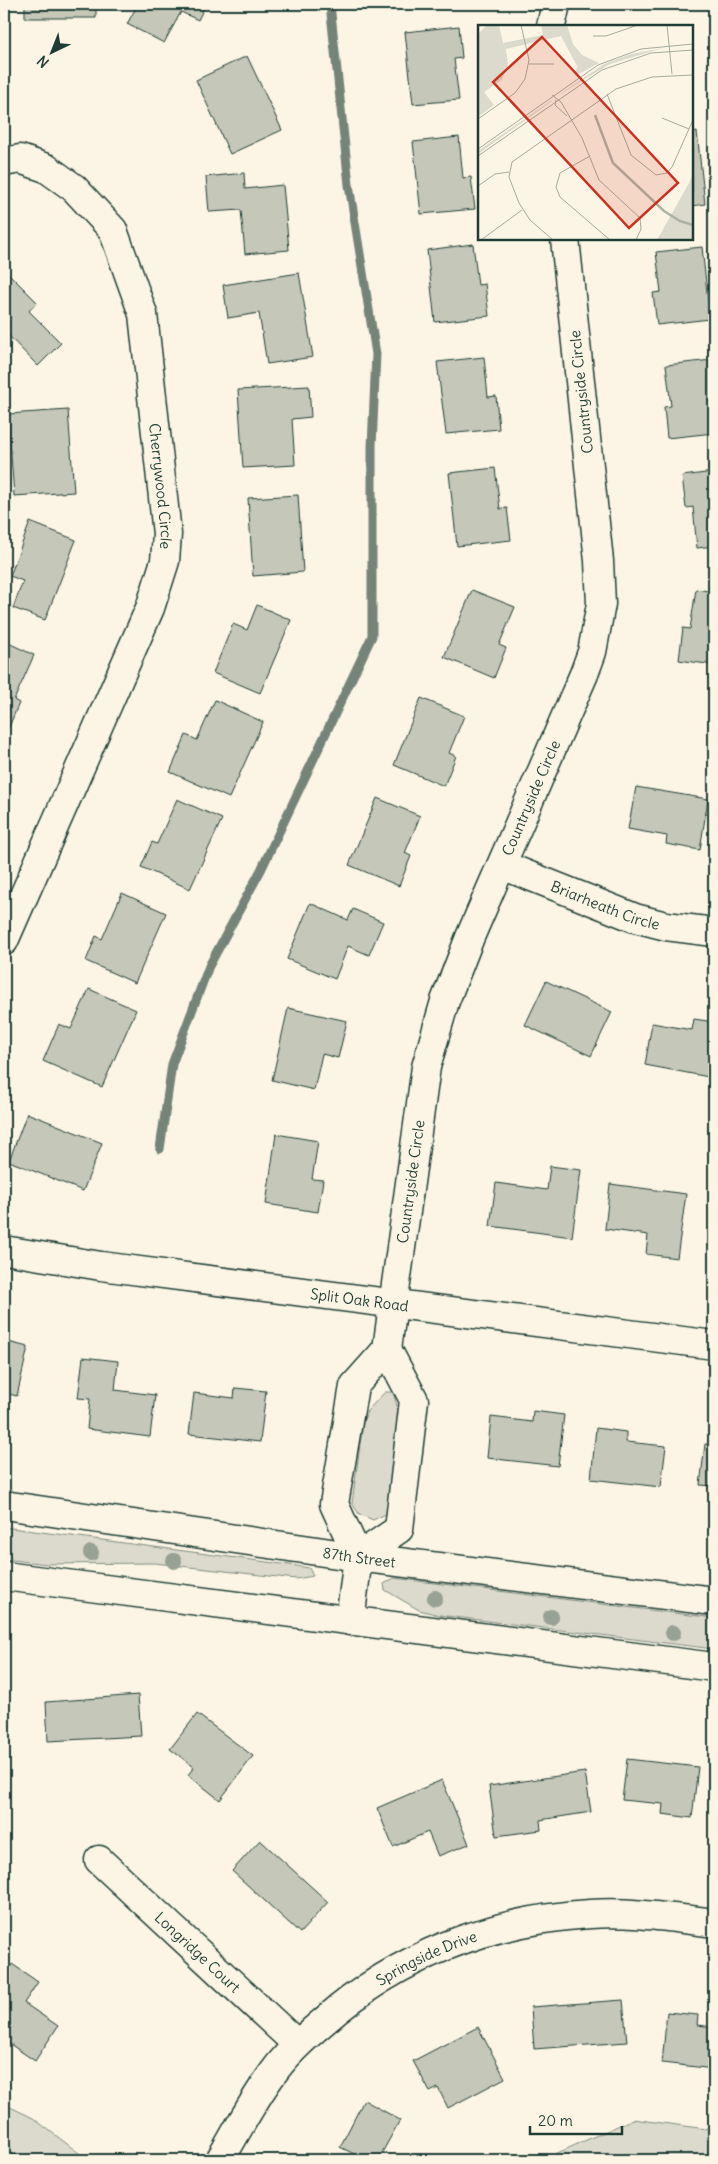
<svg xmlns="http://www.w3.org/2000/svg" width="718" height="2164" font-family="Delius,sans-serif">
<rect width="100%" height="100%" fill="#fcf5e5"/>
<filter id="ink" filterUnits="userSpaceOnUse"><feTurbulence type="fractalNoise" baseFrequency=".02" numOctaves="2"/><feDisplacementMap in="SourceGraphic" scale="10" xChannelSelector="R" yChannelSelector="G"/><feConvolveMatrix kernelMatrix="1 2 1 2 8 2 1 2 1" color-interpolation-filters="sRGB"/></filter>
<g filter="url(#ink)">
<!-- green -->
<path fill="#dcdacc" stroke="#7e8c80" d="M 385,1392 L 393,1392 L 401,1420 L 388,1513 L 373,1520 L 359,1514 L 352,1503 L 363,1423 L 367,1411 Z
M 4,1527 L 297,1566 L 309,1568 L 313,1576 L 296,1579 L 154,1563 L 48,1564 L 4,1559 Z
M 394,1578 L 714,1618 L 714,1649 L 439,1615 L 419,1610 L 385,1590 L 384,1584 Z
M 4,2104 L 33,2118 L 88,2160 L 4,2160 Z
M 633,2119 L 714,2130 L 714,2160 L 542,2160 Z"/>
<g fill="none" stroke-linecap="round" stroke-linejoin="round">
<!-- stream -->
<path stroke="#758479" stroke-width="9" d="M 160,1149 L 172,1064 L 209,966 L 261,870 L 372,636 L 372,447 L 376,354 L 349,185 L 330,4"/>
</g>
<!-- building -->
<path fill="#c5c7b9" stroke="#1f3d34" d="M 25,4 L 96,4 L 96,18 L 25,18 Z
M 138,4 L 206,4 L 198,20 L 181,12 L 164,43 L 127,24 Z
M 459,26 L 462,58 L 454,59 L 459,100 L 413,104 L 405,32 Z
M 247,56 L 282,130 L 230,154 L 196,80 Z
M 697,132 L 705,204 L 692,206 L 692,133 Z
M 459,137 L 463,178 L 471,177 L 475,209 L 421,214 L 413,142 Z
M 244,173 L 245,189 L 283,185 L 289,250 L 245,254 L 241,210 L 209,212 L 206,177 Z
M 473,244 L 478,285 L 485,284 L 489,316 L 435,322 L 427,250 Z
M 702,247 L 710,319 L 657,325 L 653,293 L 661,292 L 656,252 Z
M 4,269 L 37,302 L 29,311 L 61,343 L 38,366 L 4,331 Z
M 299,273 L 313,357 L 267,364 L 259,313 L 228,318 L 223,285 Z
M 484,357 L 488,397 L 496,396 L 499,429 L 446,434 L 437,362 Z
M 712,360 L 714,433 L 667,438 L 664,407 L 671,406 L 666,365 Z
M 309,386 L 311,417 L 292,419 L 295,465 L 243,468 L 238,390 Z
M 68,410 L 74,492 L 14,496 L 8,414 Z
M 495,468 L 500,509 L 507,508 L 511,540 L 457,546 L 449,473 Z
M 714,472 L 714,546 L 697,548 L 693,507 L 686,508 L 682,476 Z
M 298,495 L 303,572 L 253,576 L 248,498 Z
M 30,522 L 76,540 L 45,620 L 13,608 L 23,581 L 10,576 Z
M 696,589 L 714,592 L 714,665 L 679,660 L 683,628 L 690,629 Z
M 472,590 L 515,607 L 499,645 L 506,648 L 494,678 L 444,657 Z
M 257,605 L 291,620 L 260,693 L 213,673 L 233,624 L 247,630 Z
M 4,641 L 34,655 L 14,700 L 19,703 L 9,727 L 4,725 Z
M 421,698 L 464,716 L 449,753 L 456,756 L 444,786 L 394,765 Z
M 215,700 L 263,722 L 229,798 L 170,772 L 186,735 L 197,740 Z
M 636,787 L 708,799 L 700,850 L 666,844 L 667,836 L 628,829 Z
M 377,798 L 420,816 L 405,853 L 411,856 L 399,886 L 349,865 Z
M 177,799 L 222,819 L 190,889 L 141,867 L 152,842 L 157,844 Z
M 122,893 L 166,913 L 135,983 L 86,961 L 96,936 L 102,939 Z
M 310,903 L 348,920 L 353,909 L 383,922 L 369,955 L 348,946 L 335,979 L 287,959 Z
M 546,981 L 612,1012 L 591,1056 L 525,1025 Z
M 89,989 L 136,1010 L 102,1087 L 43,1061 L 59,1024 L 71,1029 Z
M 288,1008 L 347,1021 L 338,1058 L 322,1054 L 314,1090 L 272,1080 Z
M 694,1019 L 714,1022 L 714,1078 L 645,1065 L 652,1023 L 692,1030 Z
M 27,1113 L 102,1143 L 83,1191 L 9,1161 Z
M 276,1134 L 318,1141 L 312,1179 L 323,1180 L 318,1212 L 266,1204 Z
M 550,1166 L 581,1170 L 572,1237 L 490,1226 L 496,1183 L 547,1190 Z
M 610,1184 L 686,1194 L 677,1258 L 646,1254 L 648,1235 L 605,1229 Z
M 4,1341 L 28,1347 L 17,1396 L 4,1393 Z
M 83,1357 L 118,1361 L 115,1390 L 155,1395 L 150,1437 L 87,1429 L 90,1399 L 78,1398 Z
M 235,1388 L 266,1391 L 260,1442 L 189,1434 L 194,1393 L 234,1398 Z
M 533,1411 L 564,1415 L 558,1466 L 487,1458 L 491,1417 L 532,1422 Z
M 596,1428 L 626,1432 L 626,1442 L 666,1446 L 661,1487 L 591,1479 Z
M 705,1444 L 714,1445 L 714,1486 L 700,1485 Z
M 138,1695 L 141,1736 L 48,1741 L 46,1702 Z
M 197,1714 L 253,1756 L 220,1800 L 188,1775 L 194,1767 L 170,1749 Z
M 627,1759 L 698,1767 L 692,1818 L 662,1814 L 663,1804 L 622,1800 Z
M 585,1772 L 591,1812 L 540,1820 L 541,1830 L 496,1836 L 489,1786 Z
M 442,1780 L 469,1844 L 438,1856 L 428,1832 L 393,1847 L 377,1808 Z
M 260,1840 L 328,1902 L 300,1933 L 232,1871 Z
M 12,1964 L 38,1982 L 24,2003 L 58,2026 L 35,2061 L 4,2040 L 4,1976 Z
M 623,2000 L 627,2042 L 534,2049 L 531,2007 Z
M 667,2012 L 698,2015 L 697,2025 L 714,2027 L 714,2069 L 662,2063 Z
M 478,2027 L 505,2078 L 448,2108 L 438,2088 L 430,2092 L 413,2061 Z
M 364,2100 L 400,2120 L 378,2160 L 366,2160 L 340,2147 Z"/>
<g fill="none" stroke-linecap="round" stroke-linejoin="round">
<!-- minor casing -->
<g stroke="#1f3d34" stroke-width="31">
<g id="minor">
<path d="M 551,26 L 556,4"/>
<path id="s1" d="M 4,162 L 20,159 L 46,168 L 74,188 L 113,230 L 143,314 L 167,534 L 165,561 L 150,608 L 4,941"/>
<path id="s2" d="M 502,865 L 635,918 L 666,926 L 714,932"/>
<path id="s3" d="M 4,1250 L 101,1266 L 714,1345"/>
<path d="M 358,1557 L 399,1529 L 414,1400 L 387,1349"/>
<path id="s4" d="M 350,1621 L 358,1557 L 334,1504 L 354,1386 L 387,1349 L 426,1067 L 445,1001 L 470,937 L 584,674 L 592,652 L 601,604 L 599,561 L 565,239"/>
<path id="s5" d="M 99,1860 L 297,2044"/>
<path id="s6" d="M 220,2160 C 237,2131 253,2100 273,2073 C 287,2053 305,2037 323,2022 C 398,1956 490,1920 590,1914 C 632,1911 673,1918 714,1923"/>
</g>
</g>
<!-- tertiary casing -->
<g stroke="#1f3d34" stroke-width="31">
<g id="tertiary">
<path id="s7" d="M 4,1505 L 358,1557 L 714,1601"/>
<path d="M 4,1576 L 714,1667"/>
</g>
</g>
<!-- path -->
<path stroke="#1f3d34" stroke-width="3" stroke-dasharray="5 4" stroke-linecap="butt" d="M 4,2151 L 27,2160"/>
<!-- minor -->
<use href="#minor" stroke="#fcf5e5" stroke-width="28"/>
<!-- tertiary -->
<use href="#tertiary" stroke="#fcf5e5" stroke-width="28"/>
</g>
<!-- trees -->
<g fill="#97a194">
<circle cx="91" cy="1553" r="8"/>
<circle cx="174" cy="1561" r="8"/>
<circle cx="435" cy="1598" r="8"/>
<circle cx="551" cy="1617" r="8"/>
<circle cx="673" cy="1633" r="8"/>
</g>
</g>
<g text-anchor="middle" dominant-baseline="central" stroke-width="4" stroke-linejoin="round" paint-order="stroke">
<!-- street labels -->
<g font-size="15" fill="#1f3d34" stroke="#fcf5e5">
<text transform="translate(581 392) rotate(-96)">Countryside Circle</text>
<text stroke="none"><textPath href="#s1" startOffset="398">Cherrywood Circle</textPath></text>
<text stroke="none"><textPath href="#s4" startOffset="866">Countryside Circle</textPath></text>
<text stroke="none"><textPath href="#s2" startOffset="111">Briarheath Circle</textPath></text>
<text stroke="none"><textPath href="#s4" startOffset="461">Countryside Circle</textPath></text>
<text stroke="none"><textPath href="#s3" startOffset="359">Split Oak Road</textPath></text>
<text stroke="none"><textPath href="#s7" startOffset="359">87th Street</textPath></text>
<text stroke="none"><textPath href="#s5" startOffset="135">Longridge Court</textPath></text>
<text stroke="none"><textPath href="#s6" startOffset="296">Springside Drive</textPath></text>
</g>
</g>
<!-- overview -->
<g transform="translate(478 25)">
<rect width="215" height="215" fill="#fcf5e5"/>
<path d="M 9,0 L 21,0 L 25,18 L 65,10 L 63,0 L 89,0 L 95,19 L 104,30 L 121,38 L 97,51 L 99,41 L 83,11 L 28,24 L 30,40 L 24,55 L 6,67 L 16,80 L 0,92 L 0,9 ZM 185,23 L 132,39 L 79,71 L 126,39 L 153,29 ZM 74,75 L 74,76 L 0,129 L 0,126 ZM 215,149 L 215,215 L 179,215 L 211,158 Z" fill="#dcdacc"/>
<path fill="none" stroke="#aeb3a7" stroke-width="2.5" d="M 117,90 L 135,138 L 186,186 L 202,196 L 215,200"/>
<path fill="none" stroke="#a4ab9e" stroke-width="1" d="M 189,0 L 194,49M 115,11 L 128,11 L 160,0M 51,39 L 76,39M 129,69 L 153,130 L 178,150 L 189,148 L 194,142 L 215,95M 74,70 L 83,77 L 104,113 L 121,155 L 162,193 L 163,204 L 158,215M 78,75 L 77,80 L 89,91M 184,93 L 211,104M 0,94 L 37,68 L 47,54 L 51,35 L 43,0M 0,124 L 120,40 L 163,24 L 215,19M 0,131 L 124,45 L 173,28 L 215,25M 112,131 L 82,148 L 78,162 L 82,172 L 132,215M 0,161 L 17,149 L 31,147M 3,215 L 44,185M 75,215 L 52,195 L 41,178 L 31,152 L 34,137 L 138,64 L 174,52 L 215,50"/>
<path fill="#c8321e" fill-opacity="0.15" stroke="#c8321e" stroke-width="2.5" d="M 64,12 L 200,158 L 151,203 L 15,57 Z"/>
<rect width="215" height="215" fill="none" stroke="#1f3d34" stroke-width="2.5"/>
</g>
<!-- margin -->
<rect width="718" height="2164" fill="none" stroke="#fcf5e5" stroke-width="20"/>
<rect x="10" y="10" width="698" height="2144" fill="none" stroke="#1f3d34" stroke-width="2" filter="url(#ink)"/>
<!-- north arrow -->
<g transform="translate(52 52) rotate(223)" stroke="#fcf5e5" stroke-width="4" paint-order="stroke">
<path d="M0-4L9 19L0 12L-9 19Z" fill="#1f3d34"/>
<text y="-8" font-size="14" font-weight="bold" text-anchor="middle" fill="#1f3d34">N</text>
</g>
<!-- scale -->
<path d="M530 2126v8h92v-8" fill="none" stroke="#1f3d34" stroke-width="2.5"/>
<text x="538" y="2126" font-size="15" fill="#1f3d34" stroke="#fcf5e5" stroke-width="4" paint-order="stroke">20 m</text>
</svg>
